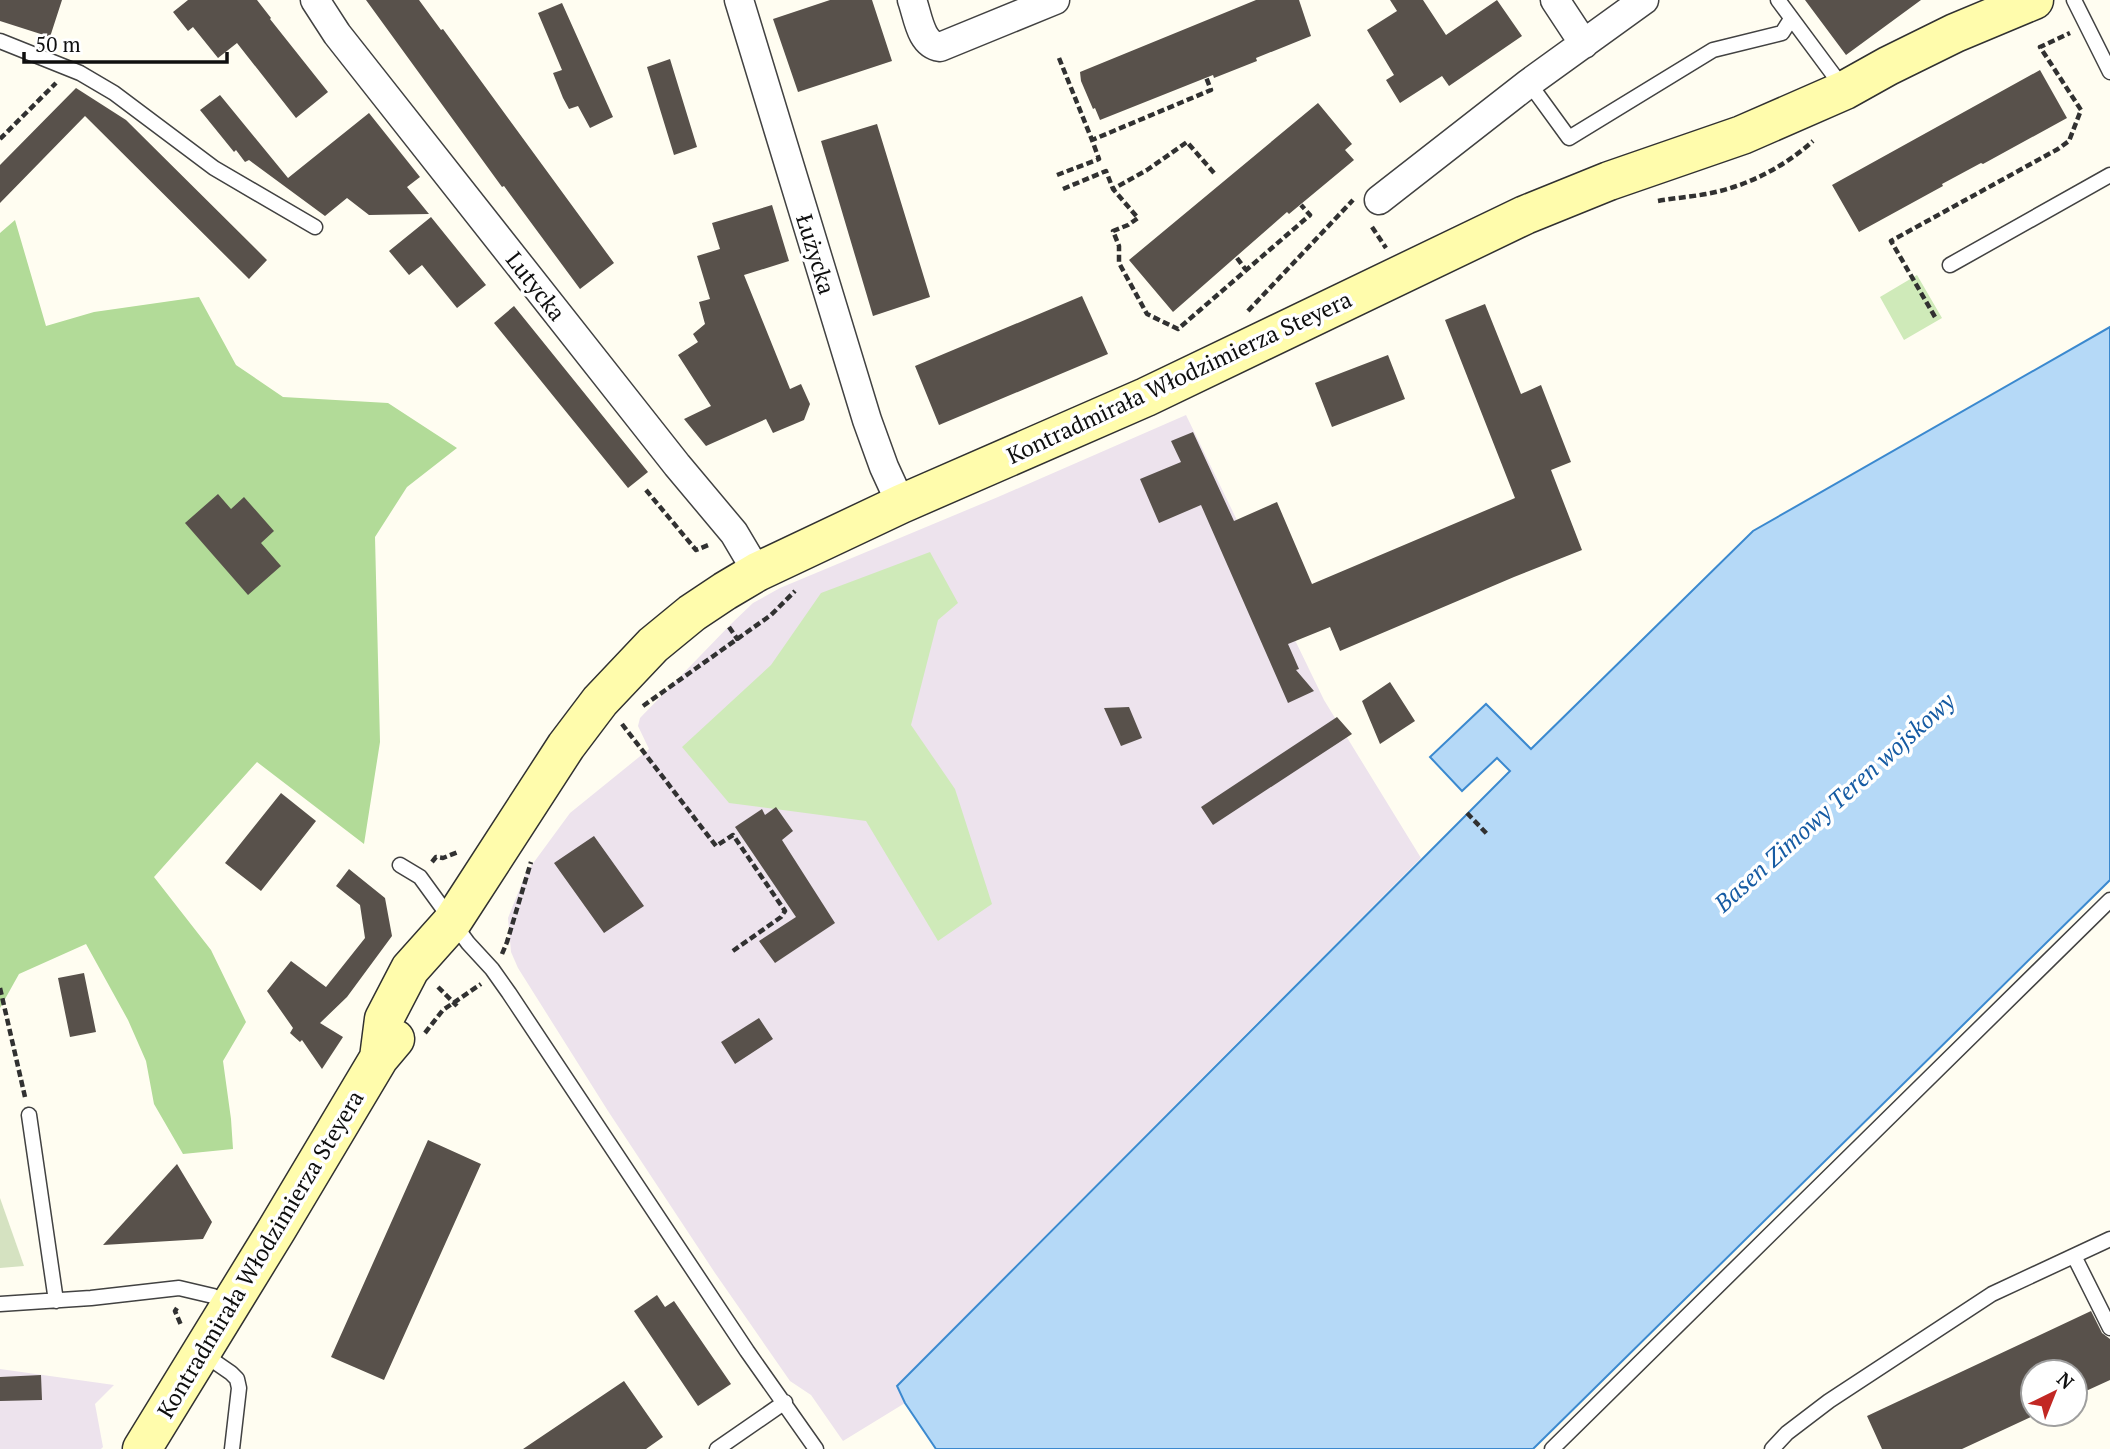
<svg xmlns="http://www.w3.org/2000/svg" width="2110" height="1449" font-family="'PT Serif',serif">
<rect width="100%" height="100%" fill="#fffdf1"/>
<!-- industrial -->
<path fill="#ede3ed" d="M 1186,415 L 1324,700 L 1421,858 L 896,1386 L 905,1403 L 843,1441 L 811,1395 L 790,1381 L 715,1273 L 608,1111 L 518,968 L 511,952 L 508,918 L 526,873 L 570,813 L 649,749 L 638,726 L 640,718 L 731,624 L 753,603 L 780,588 L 998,497 Z
M 0,1369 L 114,1385 L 95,1404 L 103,1447 L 101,1449 L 0,1449 Z"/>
<!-- green -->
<path fill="#cfeab9" d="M 1917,275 L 1942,318 L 1904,340 L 1880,297 Z
M 930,552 L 958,603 L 938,620 L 911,725 L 955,789 L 992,904 L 938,941 L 866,821 L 729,803 L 682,747 L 771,665 L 821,593 Z"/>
<!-- forest -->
<path fill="#b2db98" d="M 15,220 L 46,326 L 94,312 L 199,297 L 236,365 L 283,397 L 388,403 L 457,448 L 407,487 L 375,537 L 380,742 L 364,844 L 257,762 L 154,877 L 211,950 L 246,1022 L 223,1061 L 231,1119 L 233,1149 L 183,1154 L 154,1104 L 146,1061 L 128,1020 L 86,944 L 19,974 L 0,1008 L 0,233 Z"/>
<!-- cemetery -->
<path fill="#d5e2c1" d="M 0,1198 L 24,1266 L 0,1268 Z"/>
<!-- water -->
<path fill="#b5d9f7" stroke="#3b89cf" stroke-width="2" d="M 2110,327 L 2110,880 L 1533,1449 L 936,1449 L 905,1403 L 897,1386 L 1510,771 L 1497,758 L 1462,791 L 1430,757 L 1486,704 L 1531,749 L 1753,531 Z"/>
<!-- building -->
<path fill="#58514b" d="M 0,0 L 62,0 L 50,37 L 0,21 Z
M 188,0 L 257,0 L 271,18 L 270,19 L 328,92 L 296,118 L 237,43 L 218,58 L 193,27 L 188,31 L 173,12 Z
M 366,0 L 419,0 L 441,30 L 443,29 L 614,263 L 580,289 L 504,186 L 502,187 Z
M 830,0 L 872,0 L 892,61 L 798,92 L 773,19 Z
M 1256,0 L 1299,0 L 1311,36 L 1256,58 L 1257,61 L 1214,78 L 1213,75 L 1100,120 L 1095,108 L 1093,109 L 1081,81 L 1080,72 Z
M 1390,0 L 1423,0 L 1446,35 L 1497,0 L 1522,36 L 1449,86 L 1442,76 L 1400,103 L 1386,80 L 1394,75 L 1367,30 L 1397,11 Z
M 1805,0 L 1921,0 L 1846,55 Z
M 562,3 L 613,117 L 590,128 L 578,106 L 569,109 L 563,98 L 553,73 L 562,70 L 538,13 Z
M 670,59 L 697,147 L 674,155 L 647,67 Z
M 2040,70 L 2067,118 L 1983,164 L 1981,163 L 1942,184 L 1943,186 L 1859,232 L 1832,185 Z
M 76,88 L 126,120 L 267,260 L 249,279 L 85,116 L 0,203 L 0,165 Z
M 220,95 L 288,178 L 369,113 L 420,177 L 407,187 L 429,214 L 369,215 L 347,198 L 325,216 L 249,160 L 245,162 L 236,150 L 234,152 L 200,110 Z
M 1318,103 L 1352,144 L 1345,150 L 1354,160 L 1289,214 L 1287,212 L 1173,312 L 1129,260 Z
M 877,124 L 930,297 L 873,316 L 821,141 Z
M 772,205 L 789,261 L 744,275 L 790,389 L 801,384 L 810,404 L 804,420 L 773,433 L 766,419 L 706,446 L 684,419 L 711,406 L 678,355 L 698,342 L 693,334 L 705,324 L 699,302 L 710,299 L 697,256 L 720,249 L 712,223 Z
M 431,217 L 486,285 L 457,308 L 422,265 L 409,275 L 389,251 Z
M 1082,296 L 1108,354 L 939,425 L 915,366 Z
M 1485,304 L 1521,394 L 1541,385 L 1571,462 L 1551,470 L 1582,550 L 1514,577 L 1340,651 L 1330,627 L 1288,644 L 1299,669 L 1296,670 L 1314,691 L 1288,703 L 1201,505 L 1159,523 L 1140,479 L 1181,462 L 1171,441 L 1193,432 L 1234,521 L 1277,502 L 1312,584 L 1515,498 L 1445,320 Z
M 514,306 L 648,472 L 628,488 L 494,323 Z
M 1388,355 L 1405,399 L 1332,427 L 1315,383 Z
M 218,494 L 231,509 L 244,497 L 274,531 L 261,543 L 281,566 L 248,595 L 185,523 Z
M 1390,682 L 1415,721 L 1380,744 L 1362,701 Z
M 1129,707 L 1142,738 L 1121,746 L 1104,708 Z
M 1337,717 L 1352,734 L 1213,825 L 1201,807 Z
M 281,793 L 316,821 L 261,891 L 225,863 Z
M 776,807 L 793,831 L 782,840 L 835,923 L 775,963 L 759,941 L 796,917 L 735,827 L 762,809 L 765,815 Z
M 594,836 L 644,906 L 604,933 L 554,863 Z
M 349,869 L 385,898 L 392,936 L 347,997 L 320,1023 L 343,1037 L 322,1069 L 302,1040 L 300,1042 L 290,1033 L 293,1028 L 267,991 L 291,961 L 326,987 L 365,938 L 360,905 L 336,886 Z
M 84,973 L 96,1032 L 70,1037 L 58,978 Z
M 759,1018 L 773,1039 L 735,1064 L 721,1042 Z
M 428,1140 L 481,1164 L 384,1380 L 331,1357 Z
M 177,1164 L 212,1222 L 203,1239 L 103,1245 Z
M 657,1295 L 665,1307 L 674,1301 L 731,1384 L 698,1406 L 634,1311 Z
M 2091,1311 L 2102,1333 L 2110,1339 L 2110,1380 L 2075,1396 L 2075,1372 L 2033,1372 L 2033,1416 L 1962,1449 L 1882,1449 L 1867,1416 Z
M 41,1375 L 42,1400 L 0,1401 L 0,1377 Z
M 624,1381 L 663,1437 L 646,1449 L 523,1449 Z"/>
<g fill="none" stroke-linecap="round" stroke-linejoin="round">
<!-- lane casing -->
<g stroke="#424242" stroke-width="17">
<path id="lane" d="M 1778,0 L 1844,89
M 2074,0 L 2110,72
M 0,41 L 80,73 L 114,93 L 214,168 L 315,227
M 1529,83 L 1569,138 L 1713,50 L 1782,33 L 1791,19
M 1950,265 L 2110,175
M 400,865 L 420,877 L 468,943 L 492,969 L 509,993 L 747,1351 L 816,1449
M 29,1115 L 56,1301
M 2074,1256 L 2110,1328
M 0,1304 L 91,1298 L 179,1288 L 213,1296 L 229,1305
M 202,1353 L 231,1373 L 237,1379 L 239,1388 L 232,1449
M 717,1449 L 785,1402
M 1552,1449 L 2110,900
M 1772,1449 L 1787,1433 L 1829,1401 L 1992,1294 L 2110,1239"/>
</g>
<!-- street casing -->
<g stroke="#424242" stroke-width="31">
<path id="street" d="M 315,0 L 337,34 L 677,465 L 734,533 L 757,572
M 739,0 L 867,420 L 884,467 L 901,504
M 912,0 C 918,16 920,44 940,47 L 1055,0
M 1555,0 L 1584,44
M 1379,200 L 1529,83 L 1644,0"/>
</g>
<!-- secondary casing -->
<g stroke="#313131" stroke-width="41">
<path id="secondary" d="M 379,1058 L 384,1019 L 410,969 L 452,922 L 566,746 L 600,701 L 653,645 L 692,613 L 725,591 L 757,572 L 901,504 L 1146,397 L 1525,215 L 1609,181 L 1742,135 L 1845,90 L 1888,66 L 1955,33 L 2034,0
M 142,1449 L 277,1229 L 379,1058 L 395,1039"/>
</g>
<!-- path -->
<path stroke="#313131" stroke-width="4.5" stroke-dasharray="7 3.5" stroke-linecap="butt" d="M 1059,58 L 1092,140
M 0,139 L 56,83
M 1214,173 L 1187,142 L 1147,170 L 1113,189 L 1138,218 L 1128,225 L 1113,231 L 1119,246 L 1119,263 L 1147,314 L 1178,329 L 1310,215 L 1301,205
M 1057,175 L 1099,159 L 1092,140 L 1211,90 L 1206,77
M 1063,189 L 1106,171 L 1113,189
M 1658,201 C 1674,198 1690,197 1706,194 C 1746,187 1784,167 1813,141
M 1372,227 L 1386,248
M 1237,258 L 1246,270
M 1248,311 L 1353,200
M 1935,317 L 1891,241 L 2058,149 L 2069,141 L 2081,110 L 2040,47 L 2070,33
M 646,490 L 696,550 L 711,544
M 729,627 L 738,640
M 643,706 L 771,615 L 795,591
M 622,724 L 716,846 L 733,835 L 785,911 L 781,917 L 730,953
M 1467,813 L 1488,835
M 432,862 L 436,857 L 443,858 L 458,852
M 502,954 L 507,942 L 531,862
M 438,987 L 457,1006
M 0,988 L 25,1097
M 425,1033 L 443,1010 L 481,984
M 177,1308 L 175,1311 L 181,1325"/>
<!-- lane -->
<use href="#lane" stroke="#fff" stroke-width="14"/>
<!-- street -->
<use href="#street" stroke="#fff" stroke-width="28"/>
<!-- secondary -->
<use href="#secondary" stroke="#fffcac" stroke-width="38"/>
</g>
<g text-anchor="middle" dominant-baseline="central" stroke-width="7" stroke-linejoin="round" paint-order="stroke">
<!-- street labels -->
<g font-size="23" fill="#0f0f0f" stroke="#fff">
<text transform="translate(816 254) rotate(73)">Łużycka</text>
<text transform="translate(536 286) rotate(52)">Lutycka</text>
<text transform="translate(1179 377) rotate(-25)">Kontradmirała Włodzimierza Steyera</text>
<text transform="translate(260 1254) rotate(-59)">Kontradmirała Włodzimierza Steyera</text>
</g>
<!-- water labels -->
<g font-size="24" font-style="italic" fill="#165ba3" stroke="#fff">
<text transform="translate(1834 802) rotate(-42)">Basen Zimowy Teren wojskowy</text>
</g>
</g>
<!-- north arrow -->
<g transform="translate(2054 1393) rotate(43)"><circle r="33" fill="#ffffff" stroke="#9f9f9f" stroke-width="2"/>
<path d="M0-5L12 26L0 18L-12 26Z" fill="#c22824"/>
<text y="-10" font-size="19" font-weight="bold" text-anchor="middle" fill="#0f0f0f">N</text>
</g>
<!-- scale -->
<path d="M24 52v10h203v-10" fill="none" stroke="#0f0f0f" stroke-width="3.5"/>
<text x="35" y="52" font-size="21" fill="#0f0f0f" stroke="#ffffff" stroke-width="5" paint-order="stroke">50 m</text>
</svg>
